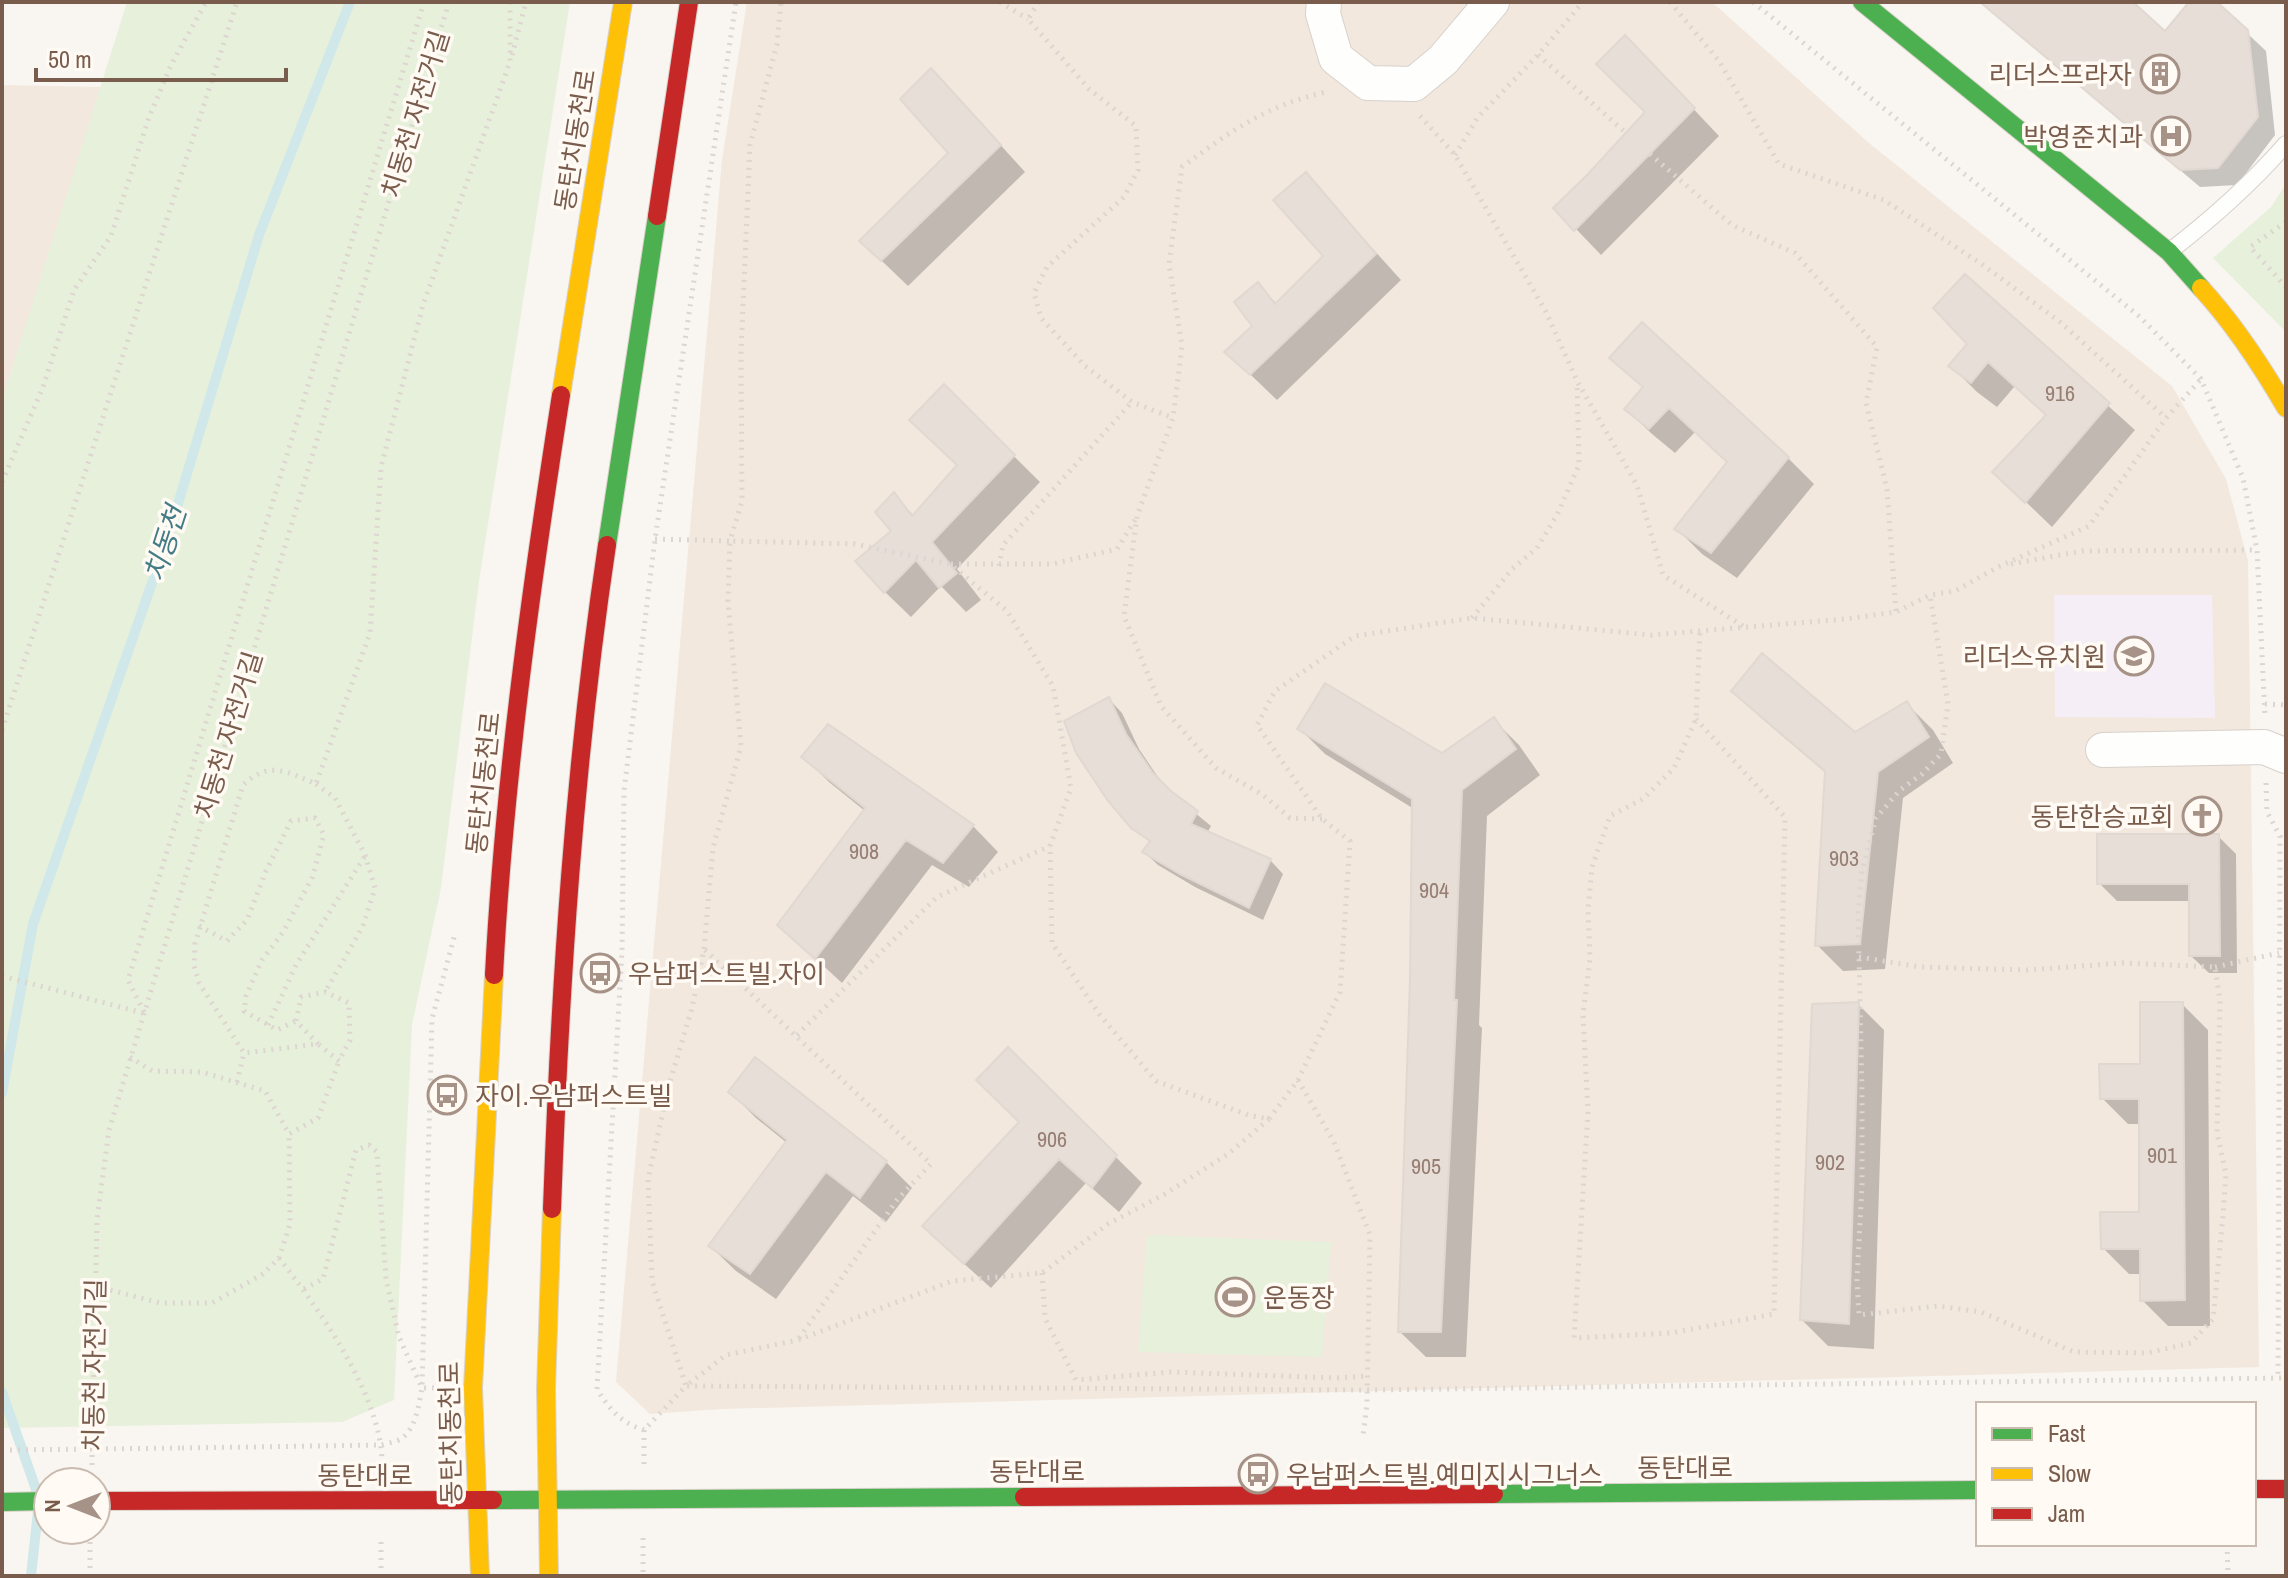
<svg xmlns="http://www.w3.org/2000/svg" width="2288" height="1578" font-family="'Archivo Narrow','Noto Sans KR',sans-serif">
<rect width="100%" height="100%" fill="#f9f5f0"/>
<!-- residential -->
<path fill="#f2e8de" d="M 747,2 L 1712,2 L 1869,143 L 2172,386 L 2226,479 L 2248,561 L 2259,1367 L 721,1409 L 650,1414 L 616,1382 L 722,160 Z
M 2,85 L 102,87 L 2,401 Z"/>
<!-- education -->
<path fill="#f6eef6" d="M 2054,595 L 2212,595 L 2215,718 L 2055,717 Z"/>
<!-- green -->
<path fill="#e7f0db" d="M 127,2 L 570,2 L 479,581 L 441,888 L 412,1025 L 394,1400 L 342,1422 L 2,1428 L 2,401 Z
M 2286,184 L 2286,332 L 2213,258 L 2271,207 Z
M 1147,1235 L 1331,1242 L 1322,1357 L 1138,1352 Z"/>
<!-- shadow -->
<path fill="#0003" d="M 1982,2 L 2130,2 L 2165,34 L 2192,2 L 2214,2 L 2266,51 L 2275,135 L 2237,185 L 2200,187 Z
M 1651,64 L 1719,136 L 1601,255 L 1556,208 L 1647,112 Z
M 956,96 L 1025,172 L 908,286 L 861,241 L 951,153 Z
M 1306,175 L 1401,280 L 1277,400 L 1227,352 L 1255,326 L 1258,285 L 1277,304 L 1325,256 Z
M 1965,277 L 2135,430 L 2052,527 L 1995,472 L 2048,416 L 2015,386 L 1997,407 L 1977,392 L 1951,366 L 1969,344 Z
M 1612,358 L 1788,458 L 1814,484 L 1737,578 L 1702,554 L 1677,529 L 1729,463 L 1695,432 L 1675,453 L 1652,434 L 1626,409 L 1644,389 Z
M 944,387 L 1040,482 L 957,569 L 981,600 L 966,612 L 941,586 L 911,617 L 885,592 L 894,531 L 894,495 L 914,516 L 959,466 Z
M 1733,691 L 1855,734 L 1907,704 L 1933,730 L 1953,763 L 1903,798 L 1885,969 L 1843,971 L 1817,945 L 1827,774 L 1759,716 Z
M 1109,699 L 1122,713 L 1139,749 L 1166,789 L 1211,826 L 1207,833 L 1270,860 L 1283,874 L 1263,920 L 1195,887 L 1158,865 L 1144,852 L 1151,843 L 1132,826 Z
M 1494,720 L 1519,745 L 1540,775 L 1487,816 L 1479,1025 L 1482,1028 L 1466,1357 L 1426,1357 L 1400,1332 L 1412,980 L 1414,809 L 1325,754 L 1300,729 L 1442,756 Z
M 804,757 L 973,826 L 998,852 L 969,887 L 932,865 L 842,983 L 779,925 L 865,811 L 829,782 Z
M 2218,836 L 2236,854 L 2237,973 L 2209,973 L 2191,956 L 2191,901 L 2117,901 L 2099,883 Z
M 1858,1004 L 1884,1030 L 1874,1349 L 1828,1346 L 1802,1320 Z
M 2182,1004 L 2208,1030 L 2210,1326 L 2168,1326 L 2142,1300 L 2142,1274 L 2129,1274 L 2103,1248 L 2141,1214 L 2141,1124 L 2128,1124 L 2102,1098 L 2142,1066 Z
M 1008,1050 L 1142,1183 L 1119,1212 L 1086,1183 L 991,1288 L 951,1252 L 1022,1123 Z
M 756,1060 L 886,1162 L 912,1188 L 886,1222 L 853,1196 L 776,1299 L 736,1271 L 710,1246 L 787,1143 L 756,1118 L 730,1092 Z"/>
<g fill="none" stroke-linecap="round" stroke-linejoin="round">
<!-- stream -->
<path stroke="#d0e8ea" stroke-width="10" d="M 2,1093 L 33,924 L 167,540 L 259,235 L 350,2
M 2,1392 L 37,1492
M 31,1576 L 38,1511"/>
</g>
<!-- building -->
<path fill="#e6ded7" stroke="#e2d8d2" stroke-width="2" d="M 1980,2 L 2133,2 L 2165,31 L 2189,2 L 2217,2 L 2248,30 L 2258,117 L 2218,168 L 2180,170 Z
M 1625,35 L 1695,108 L 1574,231 L 1553,208 L 1587,175 L 1645,112 L 1596,64 Z
M 931,68 L 1001,145 L 881,261 L 859,241 L 948,153 L 900,99 Z
M 1306,172 L 1376,254 L 1250,375 L 1224,352 L 1252,326 L 1234,302 L 1258,282 L 1275,304 L 1323,256 L 1273,200 Z
M 1965,274 L 2110,403 L 2025,503 L 1992,472 L 2046,415 L 1988,362 L 1971,383 L 1948,366 L 1967,344 L 1933,308 Z
M 1642,322 L 1789,457 L 1711,553 L 1674,529 L 1727,462 L 1669,408 L 1649,429 L 1624,409 L 1643,387 L 1609,358 Z
M 944,384 L 1015,455 L 932,542 L 957,573 L 939,588 L 916,560 L 884,593 L 855,561 L 891,531 L 875,512 L 894,492 L 912,516 L 957,465 L 909,420 Z
M 1762,653 L 1855,732 L 1907,701 L 1929,737 L 1878,772 L 1860,944 L 1815,946 L 1825,771 L 1731,691 Z
M 1325,683 L 1442,753 L 1494,717 L 1516,749 L 1462,790 L 1454,1000 L 1457,1000 L 1441,1332 L 1398,1332 L 1410,980 L 1412,799 L 1297,729 Z
M 1109,697 L 1126,734 L 1153,773 L 1171,791 L 1198,811 L 1191,824 L 1271,859 L 1249,908 L 1180,874 L 1142,852 L 1150,841 L 1131,828 L 1108,801 L 1076,753 L 1064,721 Z
M 828,724 L 974,825 L 943,863 L 906,840 L 815,959 L 777,925 L 865,808 L 801,757 Z
M 2097,834 L 2219,834 L 2220,956 L 2189,956 L 2189,884 L 2097,884 Z
M 1859,1002 L 1849,1324 L 1800,1320 L 1812,1004 Z
M 2140,1002 L 2183,1002 L 2185,1300 L 2140,1301 L 2140,1249 L 2101,1249 L 2100,1212 L 2139,1212 L 2139,1099 L 2100,1099 L 2099,1064 L 2140,1064 Z
M 1008,1047 L 1117,1155 L 1092,1188 L 1059,1159 L 964,1264 L 922,1226 L 1019,1122 L 976,1080 Z
M 755,1057 L 887,1161 L 860,1198 L 826,1172 L 750,1274 L 708,1246 L 787,1140 L 728,1092 Z"/>
<g fill="none" stroke-linecap="round" stroke-linejoin="round">
<!-- lane casing -->
<g stroke="#d7d1cb" stroke-width="18">
<path id="lane" d="M 2170,251 C 2213,218 2250,185 2286,144"/>
</g>
<!-- street casing -->
<g stroke="#d7d1cb" stroke-width="36">
<path id="street" d="M 1324,2 L 1323,14 L 1336,58 L 1368,83 L 1414,84 L 1443,60 L 1492,2
M 2103,750 L 2264,747 L 2286,756"/>
</g>
<!-- fast casing -->
<g stroke="#d9d2cb" stroke-width="20">
<path id="fast" d="M 1862,2 L 2169,252 L 2201,288
M 607,545 L 657,216
M 1494,1494 L 1978,1490
M 493,1500 L 1024,1497
M 2,1502 L 48,1501"/>
</g>
<!-- slow casing -->
<g stroke="#d9d2cb" stroke-width="20">
<path id="slow" d="M 2201,288 C 2235,325 2261,365 2286,408
M 561,395 L 623,2
M 480,1576 L 473,1388 L 494,975
M 549,1576 L 546,1389 L 552,1209"/>
</g>
<!-- jam casing -->
<g stroke="#d9d2cb" stroke-width="20">
<path id="jam" d="M 657,216 L 689,2
M 494,975 C 504,781 531,587 561,395
M 552,1209 C 560,986 574,765 607,545
M 2254,1489 L 2286,1489
M 1024,1497 L 1494,1494
M 96,1501 L 493,1500"/>
</g>
<!-- path -->
<path stroke="#dcd5d0" stroke-width="5" stroke-dasharray="2 6" stroke-linecap="butt" d="M 1000,2 L 1028,19
M 1039,2 L 1028,19 L 1089,89 L 1136,126 L 1138,170 L 1124,197 L 1047,267 L 1034,293 L 1041,318 L 1085,366 L 1132,402 L 1173,418
M 1670,2 L 1719,61 L 1779,164 L 1884,200 L 1980,263 L 2059,321 L 2166,418
M 1753,2 L 2140,317 L 2201,379 L 2243,478 L 2257,550 L 2265,717
M 512,55 L 526,2
M 1538,55 L 1626,133
M 1420,116 L 1455,155 L 1546,312 L 1577,381 L 1637,485 L 1663,575 L 1746,628
M 1650,154 L 1732,225 L 1795,253 L 1877,347 L 1866,403 L 1887,489 L 1896,612
M 1455,155 L 1478,117 L 1538,55 L 1583,2
M 2286,222 L 2250,247 L 2286,287
M 2,482 L 43,387 L 74,290 L 111,236 L 148,120 L 171,65 L 206,2
M 655,539 L 730,541 L 742,501 L 741,351 L 750,145 L 777,44 L 781,2
M 951,564 L 1052,564 L 1117,549 L 1135,520
M 2011,564 L 2082,551 L 2257,550
M 999,566 L 1003,545 L 1132,402
M 1472,618 L 1512,569 L 1537,548 L 1557,515 L 1579,465 L 1577,382
M 2265,704 L 2286,705
M 1696,719 L 1785,817 L 1774,1314 L 1671,1333 L 1574,1338 L 1588,1111 L 1583,1014 L 1590,959 L 1588,910 L 1592,867 L 1610,816 L 1643,799 L 1674,768 L 1696,719 L 1700,630
M 2,730 L 237,2
M 2266,783 L 2267,812 L 2280,836 L 2278,1378
M 316,784 L 335,798 L 365,855 L 375,888 L 363,926 L 325,992
M 1322,819 L 1290,818 L 1263,795 L 1216,768 L 1161,706 L 1124,616 L 1137,516 L 1173,418 L 1182,346 L 1169,264 L 1182,167 C 1231,131 1265,106 1326,92
M 199,926 L 227,941 L 247,920 L 266,871 L 291,821 L 315,818 L 324,835 L 312,878 L 283,932 L 262,960 L 246,996 L 244,1011 L 277,1030 L 296,1021
M 705,950 L 931,1164 L 897,1200 L 799,1338
M 1859,957 L 1920,967 L 2027,970 L 2123,963 L 2215,967 L 2220,1001 L 2217,1133 L 2226,1174 L 2223,1216 L 2213,1319 L 2191,1343 L 2147,1353 L 2074,1352 L 1981,1312 L 1938,1306 L 1859,1315 L 1857,1280 L 1862,1185 L 1862,1091 L 1858,912 L 1862,871 L 1876,818 L 1899,791 L 1922,774 L 1941,754 L 1948,704 L 1930,595
M 2215,967 L 2279,953
M 2,976 L 143,1013
M 144,1012 L 128,980 L 424,2
M 268,1025 L 296,965 L 365,856
M 797,1035 L 937,897 L 1050,846
M 318,1044 L 296,1021 L 301,997 L 325,992 L 349,1003 L 350,1040 L 339,1061 L 318,1044 L 244,1053 L 199,983 L 194,966 L 195,944 L 243,785 C 269,760 288,772 316,784 L 370,633 L 381,467 L 423,305 L 510,62 L 510,2
M 130,1057 L 152,1071 L 202,1072 L 265,1091 L 289,1134 L 318,1118 L 339,1061
M 1298,1080 L 1334,1142 L 1370,1235 L 1367,1404 L 1363,1436
M 237,1082 L 244,1053
M 1269,1119 L 1228,1154 L 1165,1194 L 1108,1224 L 1042,1273 L 952,1281 L 798,1340 L 726,1355 L 686,1386 L 652,1281 L 648,1179 L 669,1085 L 692,1008 L 704,949 L 713,848 L 741,746 L 728,601 L 730,541 L 855,544 L 950,564 L 1007,611 L 1053,686 L 1071,788 L 1050,846 L 1052,943 L 1099,1014 L 1156,1081 L 1248,1115 L 1269,1119 L 1298,1080 L 1340,992 L 1350,841 L 1322,819 L 1257,725 L 1275,691 L 1355,636 L 1472,618 L 1651,635 L 1845,619 L 1896,612 L 1930,595 L 1955,591 L 1998,567 L 2089,526 L 2166,418 L 2201,379
M 279,1258 C 319,1309 382,1397 382,1463
M 1042,1273 L 1045,1318 L 1076,1380 L 1171,1372 L 1336,1378 L 1367,1376
M 95,1286 L 160,1303 L 212,1303 L 263,1274 L 279,1258 L 290,1224 L 289,1134
M 304,1289 L 323,1279 L 356,1150 L 369,1145 L 377,1152 L 386,1279 L 399,1337 L 422,1388 L 436,1388
M 644,1430 C 621,1423 609,1409 597,1389 L 622,951 L 624,791 L 655,539 L 736,2
M 182,1448 L 382,1445 C 387,1443 397,1442 402,1438 C 416,1428 419,1404 422,1388 L 432,1019 L 455,934
M 644,1464 L 644,1430 L 686,1386 L 1367,1390 L 2286,1378
M 92,1465 L 97,1219 L 109,1130 L 449,2
M 643,1538 L 643,1576
M 2227,1544 L 2228,1576
M 90,1576 L 90,1539
M 381,1576 L 381,1537"/>
<!-- lane -->
<use href="#lane" stroke="#fefefd" stroke-width="16"/>
<!-- street -->
<use href="#street" stroke="#fefefd" stroke-width="34"/>
<!-- fast -->
<use href="#fast" stroke="#4caf50" stroke-width="18"/>
<!-- slow -->
<use href="#slow" stroke="#ffc107" stroke-width="18"/>
<!-- jam -->
<use href="#jam" stroke="#c62828" stroke-width="18"/>
<!-- path-bridge -->
<path stroke="#dcd5d0" stroke-width="5" stroke-dasharray="2 6" stroke-linecap="butt" d="M 2,1450 L 182,1448"/>
</g>
<!-- icons -->
<defs>
<g id="building-ring" transform="scale(2)"><circle r="9.5" fill="#fffaf3" stroke="#a69286" stroke-width="1.5"/><path d="M-4-6H4V6H1V3H-1V6H-4ZM-2.5-4.3h1.7v1.8h-1.7ZM.8-4.3h1.7v1.8H.8ZM-2.5-1h1.7V.8h-1.7ZM.8-1h1.7V.8H.8Z" fill="#a69286"/></g>
<g id="hospital-ring" transform="scale(2)"><circle r="9.5" fill="#fffaf3" stroke="#a69286" stroke-width="1.5"/><path d="M-5-5h3v3.5h4V-5h3V5h-3V1.5h-4V5h-3Z" fill="#a69286"/></g>
<g id="school-ring" transform="scale(2)"><circle r="9.5" fill="#fffaf3" stroke="#a69286" stroke-width="1.5"/><path d="M0-5L7-2L0 1L-7-2ZM-4 1L0 2.5L4 1V4Q0 6-4 4Z" fill="#a69286"/></g>
<g id="church-ring" transform="scale(2)"><circle r="9.5" fill="#fffaf3" stroke="#a69286" stroke-width="1.5"/><path d="M-1.2-6h2.4v3.5h3.3v2.4h-3.3V6h-2.4V-.1h-3.3v-2.4h3.3Z" fill="#a69286"/></g>
<g id="bus-ring" transform="scale(2)"><circle r="9.5" fill="#fffaf3" stroke="#a69286" stroke-width="1.5"/><path d="M-5-6H5V4H4V6H2V4H-2V6H-4V4H-5ZM-3.5-4V0h7V-4ZM-3.5 1.2v1.5H-2V1.2ZM2 1.2v1.5H3.5V1.2Z" fill="#a69286"/></g>
<g id="stadium-ring" transform="scale(2)"><circle r="9.5" fill="#fffaf3" stroke="#a69286" stroke-width="1.5"/><path d="M0-5a6.5 5 0 1 0 0 10a6.5 5 0 1 0 0-10ZM-3.5-1.8h7v3.6h-7Z" fill="#a69286"/></g>
</defs>
<g fill-rule="evenodd">
<use href="#building-ring" x="2160" y="74"/>
<use href="#hospital-ring" x="2171" y="136"/>
<use href="#school-ring" x="2134" y="656"/>
<use href="#church-ring" x="2202" y="816"/>
<use href="#bus-ring" x="600" y="973"/>
<use href="#bus-ring" x="447" y="1095"/>
<use href="#stadium-ring" x="1235" y="1297"/>
<use href="#bus-ring" x="1258" y="1474"/>
</g>
<g text-anchor="middle" dominant-baseline="central" stroke-width="7" stroke-linejoin="round" paint-order="stroke">
<!-- number labels -->
<g font-size="22" fill="#977e72">
<text x="2060" y="393">916</text>
<text x="864" y="851">908</text>
<text x="1844" y="858">903</text>
<text x="1434" y="890">904</text>
<text x="1052" y="1139">906</text>
<text x="2162" y="1155">901</text>
<text x="1830" y="1162">902</text>
<text x="1426" y="1166">905</text>
</g>
<!-- poi labels -->
<g font-size="26" fill="#7a5c4d" stroke="#fffaf3" text-anchor="end">
<text x="2132" y="74">리더스프라자</text>
<text x="2143" y="136">박영준치과</text>
<text x="2106" y="656">리더스유치원</text>
<text x="2174" y="816">동탄한승교회</text>
<text x="628" y="973" text-anchor="start">우남퍼스트빌.자이</text>
<text x="475" y="1095" text-anchor="start">자이.우남퍼스트빌</text>
<text x="1263" y="1297" text-anchor="start">운동장</text>
<text x="1286" y="1474" text-anchor="start">우남퍼스트빌.예미지시그너스</text>
</g>
<!-- street labels -->
<g font-size="26" fill="#7a5c4d" stroke="#fffaf3">
<text transform="translate(415 114) rotate(-73)">치동천 자전거길</text>
<text transform="translate(575 140) rotate(-81)">동탄치동천로</text>
<text transform="translate(228 735) rotate(-73)">치동천 자전거길</text>
<text transform="translate(483 783) rotate(-84)">동탄치동천로</text>
<text transform="translate(94 1365) rotate(-89)">치동천 자전거길</text>
<text transform="translate(450 1433) rotate(-91)">동탄치동천로</text>
<text x="1685" y="1467">동탄대로</text>
<text x="1037" y="1471">동탄대로</text>
<text x="365" y="1475">동탄대로</text>
</g>
<!-- water labels -->
<g font-size="28" font-style="italic" fill="#437c86" stroke="#fffaf3">
<text transform="translate(165 544) rotate(-72)">치동천</text>
</g>
</g>
<!-- border -->
<rect width="2288" height="1578" fill="none" stroke="#7a5c4d" stroke-width="8"/>
<!-- legend -->
<rect x="1976" y="1402" width="280" height="144" fill="#fffaf3" stroke="#cabbb1" stroke-width="2"/>
<rect x="1992" y="1428" width="40" height="12" fill="#4caf50" stroke="#cabbb1" stroke-width="2"/>
<text x="2048" y="1442" font-size="24" fill="#7a5c4d">Fast</text>
<rect x="1992" y="1468" width="40" height="12" fill="#ffc107" stroke="#cabbb1" stroke-width="2"/>
<text x="2048" y="1482" font-size="24" fill="#7a5c4d">Slow</text>
<rect x="1992" y="1508" width="40" height="12" fill="#c62828" stroke="#cabbb1" stroke-width="2"/>
<text x="2048" y="1522" font-size="24" fill="#7a5c4d">Jam</text>
<!-- north arrow -->
<g transform="translate(72 1506) rotate(270)"><circle r="38" fill="#fffaf3" stroke="#cabbb1" stroke-width="2"/>
<path d="M0-6L14 30L0 20L-14 30Z" fill="#a69286"/>
<text y="-12" font-size="22" font-weight="bold" text-anchor="middle" fill="#7a5c4d">N</text>
</g>
<!-- scale -->
<path d="M36 68v12h250v-12" fill="none" stroke="#7a5c4d" stroke-width="4"/>
<text x="48" y="68" font-size="24" fill="#7a5c4d" stroke="#fffaf3" stroke-width="6" paint-order="stroke">50 m</text>
</svg>
